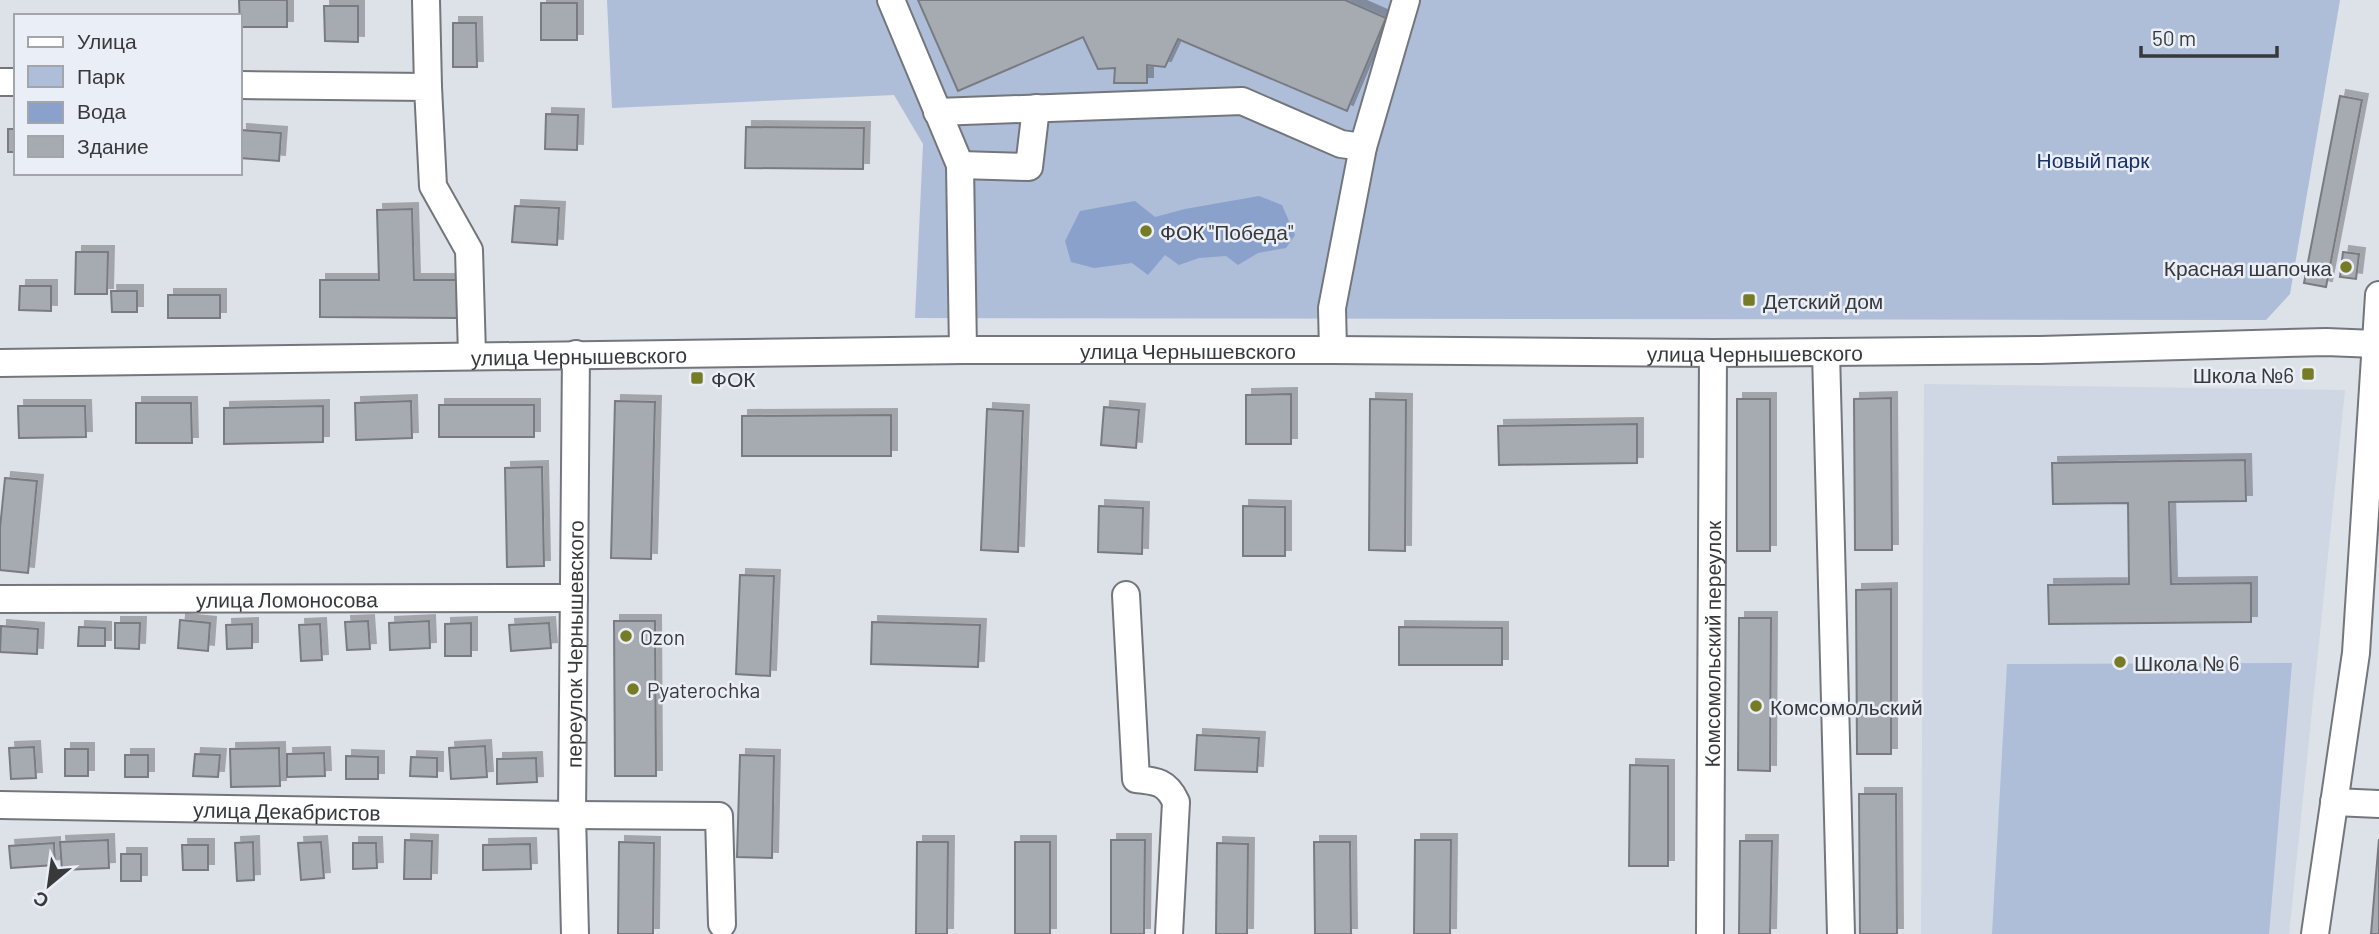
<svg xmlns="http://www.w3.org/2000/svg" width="2379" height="934" font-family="Barlow,sans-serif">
<defs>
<filter id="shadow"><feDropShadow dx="6" dy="-6" stdDeviation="0" flood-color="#0004"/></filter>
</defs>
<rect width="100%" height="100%" fill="#dde1e8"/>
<!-- built -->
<path fill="#cfd6e4" d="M 1924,384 L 2345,390 L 2289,934 L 1921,934 Z"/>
<!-- green -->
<path fill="#aebdd8" d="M 607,0 L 2340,0 L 2290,294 L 2266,320 L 915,318 L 923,144 L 894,95 L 612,108 Z
M 2292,663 L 2269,934 L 1992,934 L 2007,664 Z"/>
<!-- water -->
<path fill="#8aa1cc" d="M 1259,196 L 1282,205 L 1295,235 L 1286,248 L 1258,253 L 1238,265 L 1226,256 L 1199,258 L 1179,265 L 1165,255 L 1148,275 L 1132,263 L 1094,268 L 1071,262 L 1065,241 L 1080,211 L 1135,201 L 1155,217 L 1185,209 Z"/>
<!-- building -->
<path fill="#a6aab1" stroke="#787c82" stroke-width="2" filter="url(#shadow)" d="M 239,0 L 287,0 L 287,27 L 240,27 Z
M 918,0 L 1345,0 L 1386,18 L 1347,111 L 1178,39 L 1165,67 L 1147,65 L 1147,83 L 1114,83 L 1115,68 L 1098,69 L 1083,37 L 958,91 Z
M 541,3 L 577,3 L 577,40 L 541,40 Z
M 324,6 L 358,6 L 358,42 L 325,41 Z
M 453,23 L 476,23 L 477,67 L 453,67 Z
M 2340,96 L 2362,100 L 2326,287 L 2304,283 Z
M 546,114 L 578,115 L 577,150 L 545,149 Z
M 746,127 L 864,128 L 863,169 L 745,168 Z
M 8,129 L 16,129 L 16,152 L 8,152 Z
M 241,130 L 281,133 L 279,161 L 240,158 Z
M 515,206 L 559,208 L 557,245 L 512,242 Z
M 412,209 L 414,280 L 459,280 L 459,318 L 320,317 L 320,280 L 379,280 L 377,210 Z
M 76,252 L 108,252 L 107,294 L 75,294 Z
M 2343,252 L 2359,254 L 2356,279 L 2340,277 Z
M 20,286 L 51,286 L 51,311 L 19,310 Z
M 111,291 L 137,291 L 137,312 L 112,312 Z
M 168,295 L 220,295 L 220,318 L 168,318 Z
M 1291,394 L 1291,444 L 1246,444 L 1246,395 Z
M 1891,398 L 1892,550 L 1855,550 L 1854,399 Z
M 1370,399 L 1406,400 L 1405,551 L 1369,550 Z
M 1737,399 L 1770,399 L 1770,551 L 1737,551 Z
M 411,401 L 412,438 L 356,440 L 355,403 Z
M 615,401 L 655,402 L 651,559 L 611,558 Z
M 136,403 L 191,403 L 192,443 L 136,443 Z
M 439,405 L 534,405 L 534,437 L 439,437 Z
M 18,406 L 85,406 L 86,437 L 19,438 Z
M 323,406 L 323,442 L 224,444 L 224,408 Z
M 1104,407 L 1139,410 L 1136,448 L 1101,445 Z
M 987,409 L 1023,411 L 1018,552 L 981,550 Z
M 891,415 L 891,456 L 742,456 L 742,416 Z
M 1637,424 L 1637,463 L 1499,465 L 1498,426 Z
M 2245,460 L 2246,501 L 2169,502 L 2171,584 L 2251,583 L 2251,622 L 2049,624 L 2048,585 L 2129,584 L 2128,503 L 2053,504 L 2052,463 Z
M 542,467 L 544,566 L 507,567 L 505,468 Z
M 5,478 L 37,481 L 28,573 L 0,570 L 0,528 Z
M 1099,506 L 1143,508 L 1142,554 L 1098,552 Z
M 1243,506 L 1285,507 L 1285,556 L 1243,556 Z
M 740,575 L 774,576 L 770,676 L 736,674 Z
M 1891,589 L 1891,754 L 1857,754 L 1856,590 Z
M 1739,618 L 1771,618 L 1770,771 L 1738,770 Z
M 180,620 L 210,623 L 208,651 L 178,648 Z
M 368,621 L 370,649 L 347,650 L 345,622 Z
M 429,621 L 430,648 L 390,650 L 389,623 Z
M 614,621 L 655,621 L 656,776 L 615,776 Z
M 872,622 L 980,625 L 978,667 L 871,664 Z
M 115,623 L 140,623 L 139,649 L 115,648 Z
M 471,623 L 471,656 L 445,656 L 445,624 Z
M 549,623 L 551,648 L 511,651 L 509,625 Z
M 252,624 L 252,648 L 227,649 L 226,625 Z
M 320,624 L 322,660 L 301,661 L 299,625 Z
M 1,626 L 38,629 L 37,654 L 0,652 Z
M 79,627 L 105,628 L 105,646 L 78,646 Z
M 1399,627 L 1502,628 L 1502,665 L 1399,665 Z
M 1197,735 L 1259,738 L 1257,772 L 1195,770 Z
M 485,746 L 487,777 L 451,779 L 449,748 Z
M 34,747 L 36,778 L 11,779 L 9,748 Z
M 279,748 L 280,786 L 231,787 L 230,749 Z
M 65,749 L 88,749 L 88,776 L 65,776 Z
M 324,753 L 325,776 L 287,777 L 287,754 Z
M 195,754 L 220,755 L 218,777 L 193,776 Z
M 125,755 L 148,755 L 148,777 L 125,777 Z
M 740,755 L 774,756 L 772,858 L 737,857 Z
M 346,756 L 378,757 L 378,779 L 346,779 Z
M 411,757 L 437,758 L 437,777 L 410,776 Z
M 536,758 L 537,782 L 497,784 L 497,759 Z
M 1630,765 L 1668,766 L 1668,866 L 1629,866 Z
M 1859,794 L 1896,794 L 1897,934 L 1860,934 Z
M 2379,839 L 2379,934 L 2371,934 Z
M 108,840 L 109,868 L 62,870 L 60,842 Z
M 405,840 L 432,841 L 431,879 L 404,879 Z
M 1111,840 L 1145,840 L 1144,934 L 1111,934 Z
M 1415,840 L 1451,840 L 1450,934 L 1414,934 Z
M 1740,841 L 1772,841 L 1770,934 L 1739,934 Z
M 253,842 L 254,880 L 237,881 L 235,843 Z
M 321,842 L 324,878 L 301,880 L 298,843 Z
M 619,842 L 654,843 L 653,934 L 618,934 Z
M 917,842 L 948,842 L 947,934 L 916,934 Z
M 1015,842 L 1050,842 L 1050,934 L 1015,934 Z
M 1314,842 L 1350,842 L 1351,934 L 1315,934 Z
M 54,843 L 55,865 L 11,868 L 9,846 Z
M 353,843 L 376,843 L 377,868 L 353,869 Z
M 1217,843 L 1248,844 L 1247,934 L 1216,934 Z
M 530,844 L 531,869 L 483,870 L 483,845 Z
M 182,845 L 208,845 L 208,870 L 183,870 Z
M 121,854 L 141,854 L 141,881 L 121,881 Z"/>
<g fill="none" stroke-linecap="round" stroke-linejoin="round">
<!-- minor casing -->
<g stroke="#73767c" stroke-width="30">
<g id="minor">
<path d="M 426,0 L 428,87"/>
<path d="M 891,0 L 960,165 L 963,350"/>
<path d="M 0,82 L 16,82"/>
<path d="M 240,85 L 428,87 L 433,186 L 469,250 L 472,355"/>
<path d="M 937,112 L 1242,101 L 1341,144 L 1363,147"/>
<path d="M 960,165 L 1029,167 L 1036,108"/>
<path d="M 1333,350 L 1332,308 L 1363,147 L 1406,0"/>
<path d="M 1826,352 L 1841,934"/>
<path id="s1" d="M 0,363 L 963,350 L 1333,350 L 1713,353 L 2040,350 L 2326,342 L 2376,344"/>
<path d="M 1126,595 L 1136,779 C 1157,781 1167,782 1176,802 L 1169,934"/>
<path id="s2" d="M 0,599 L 574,598"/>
<path d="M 2334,802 L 2379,804"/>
<path id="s3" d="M 0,805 L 572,815 L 719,816 L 722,924"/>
<path id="s4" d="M 575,934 L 572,815 L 576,354"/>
<path id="s5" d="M 1710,934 L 1713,353"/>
<path d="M 2315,934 L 2356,653 L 2379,295"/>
</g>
</g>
<!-- minor -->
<use href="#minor" stroke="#fff" stroke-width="26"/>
</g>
<!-- markers -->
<g fill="#767c26" stroke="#eaeef6" stroke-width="2.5">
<circle cx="1146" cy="231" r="7"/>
<circle cx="2346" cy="267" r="7"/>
<rect x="1742" y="293" width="14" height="14" rx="3.5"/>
<rect x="2301" y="367" width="14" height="14" rx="3.5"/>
<rect x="690" y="371" width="14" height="14" rx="3.5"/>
<circle cx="626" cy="636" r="7"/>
<circle cx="2120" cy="662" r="7"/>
<circle cx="633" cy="689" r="7"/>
<circle cx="1756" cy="706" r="7"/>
</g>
<g text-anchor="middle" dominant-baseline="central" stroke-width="5" stroke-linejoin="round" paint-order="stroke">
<!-- park labels -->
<g font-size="21" fill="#183166" stroke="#eaeef6">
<text x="2093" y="159">Новый парк</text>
</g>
<!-- poi labels -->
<g font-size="21" fill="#37393b" stroke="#eaeef6" text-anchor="start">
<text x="1160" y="231">ФОК "Победа"</text>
<text x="2332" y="267" text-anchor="end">Красная шапочка</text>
<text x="1763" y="300">Детский дом</text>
<text x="2294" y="374" text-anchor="end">Школа №6</text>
<text x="711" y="378">ФОК</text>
<text x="640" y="636">Ozon</text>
<text x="2134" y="662">Школа № 6</text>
<text x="647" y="689">Pyaterochka</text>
<text x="1770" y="706">Комсомольский</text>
</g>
<!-- street labels -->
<g font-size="21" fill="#37393b" stroke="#eaeef6">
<text stroke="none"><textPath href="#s1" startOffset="1188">улица Чернышевского</textPath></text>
<text stroke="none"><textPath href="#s1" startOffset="1755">улица Чернышевского</textPath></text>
<text stroke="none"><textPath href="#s1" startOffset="579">улица Чернышевского</textPath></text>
<text stroke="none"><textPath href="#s2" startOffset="287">улица Ломоносова</textPath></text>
<text stroke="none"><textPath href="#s4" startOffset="290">переулок Чернышевского</textPath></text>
<text stroke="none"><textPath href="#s5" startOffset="290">Комсомольский переулок</textPath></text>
<text stroke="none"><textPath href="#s3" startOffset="287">улица Декабристов</textPath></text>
</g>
</g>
<!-- legend -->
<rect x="14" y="14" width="228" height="161" fill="#eaeef6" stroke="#a2a6ab" stroke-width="2"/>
<rect x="28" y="37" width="35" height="10" fill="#ffffff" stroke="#a2a6ab" stroke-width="2"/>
<text x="77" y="49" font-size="21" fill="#37393b">Улица</text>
<rect x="28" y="66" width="35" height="21" fill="#aebdd8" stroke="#a2a6ab" stroke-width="2"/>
<text x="77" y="84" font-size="21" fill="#37393b">Парк</text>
<rect x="28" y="102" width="35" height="21" fill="#8aa1cc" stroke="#a2a6ab" stroke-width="2"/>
<text x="77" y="119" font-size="21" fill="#37393b">Вода</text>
<rect x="28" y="136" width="35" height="21" fill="#a6aab1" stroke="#a2a6ab" stroke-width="2"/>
<text x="77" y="154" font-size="21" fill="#37393b">Здание</text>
<!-- north arrow -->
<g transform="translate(49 885) rotate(209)" stroke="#eaeef6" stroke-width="5" paint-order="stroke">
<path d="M0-5L12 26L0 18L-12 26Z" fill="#37393b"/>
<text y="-10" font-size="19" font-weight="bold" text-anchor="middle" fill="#37393b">С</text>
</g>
<!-- scale -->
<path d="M2141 46v10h136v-10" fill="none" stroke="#37393b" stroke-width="3.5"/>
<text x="2152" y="46" font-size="21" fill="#37393b" stroke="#eaeef6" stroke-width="5" paint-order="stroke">50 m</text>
</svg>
